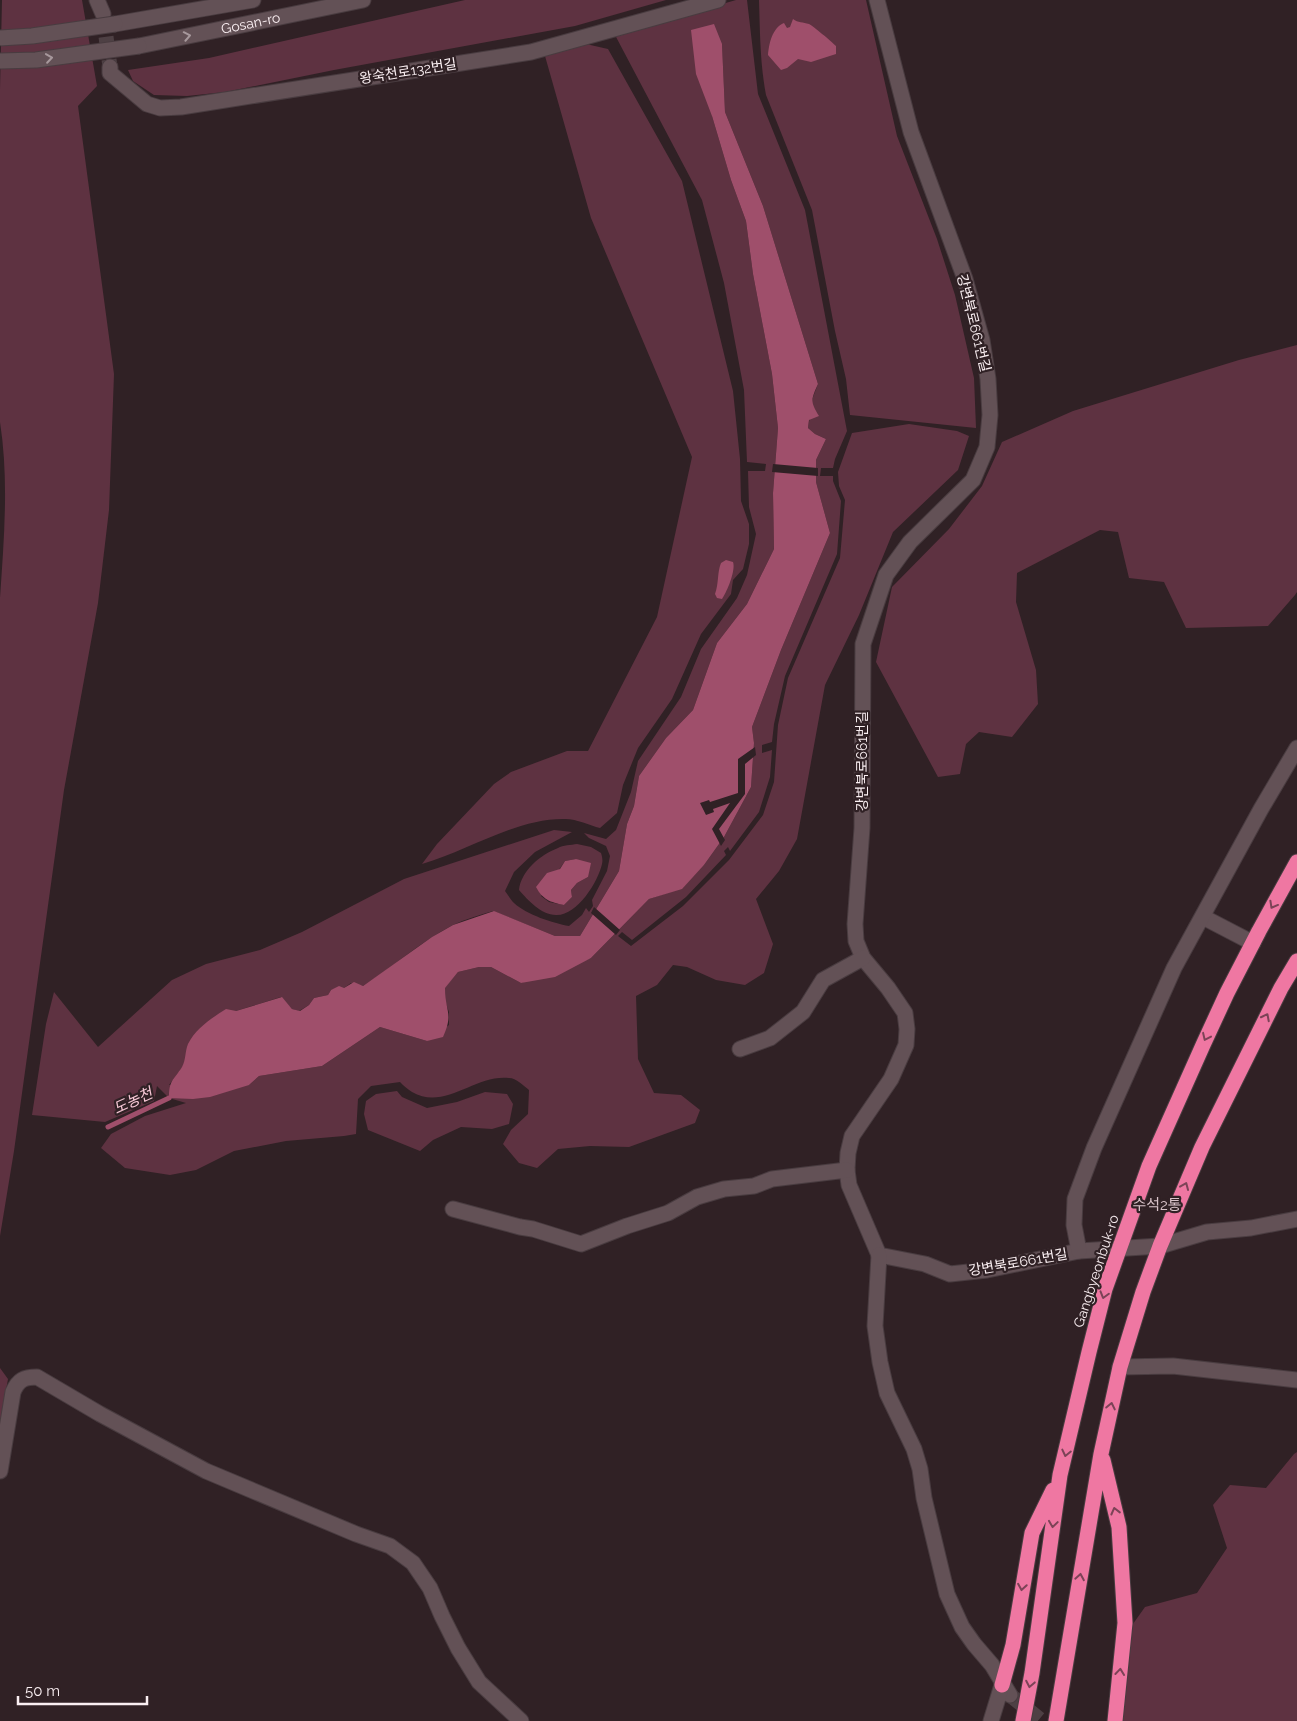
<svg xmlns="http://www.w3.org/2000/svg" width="1297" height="1721" font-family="Raleway,'Noto Sans KR',sans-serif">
<rect width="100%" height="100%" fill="#302125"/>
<!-- green -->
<path fill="#5e3241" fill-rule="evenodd" d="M 2,0 L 82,0 L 97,86 L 78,106 L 114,374 L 109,510 L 98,603 L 64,790 L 14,1151 L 0,1236 L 0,598 C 4,539 9,480 0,422 L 0,89 Z
M 465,0 L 666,0 L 575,26 L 334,70 L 225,92 L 187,96 L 154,95 L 133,81 L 128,70 L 209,58 Z
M 736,0 L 747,0 L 758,94 L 805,210 L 847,431 L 835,459 L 833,468 L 821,468 L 820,476 L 833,476 L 833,481 L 841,501 L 837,554 L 785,676 L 774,724 L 772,742 L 762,745 L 762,753 L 772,750 L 770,777 L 759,812 L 730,851 L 728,847 L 724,851 L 726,855 L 686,897 L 632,940 L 622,932 L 618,936 L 631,946 L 683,906 L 729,860 L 763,815 L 774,782 L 778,725 L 788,678 L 840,558 L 845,500 L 839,486 L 838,472 L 852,433 L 909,424 L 957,431 L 969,436 L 958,470 L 893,532 L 859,615 L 825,685 L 797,839 L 779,871 L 756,899 L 773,944 L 764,973 L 745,985 L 716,980 L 687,967 L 673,965 L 657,985 L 636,996 L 638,1059 L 654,1093 L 681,1095 L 700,1110 L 695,1123 L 629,1147 L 590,1146 L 558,1149 L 537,1168 L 519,1163 L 503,1144 L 511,1130 L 528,1114 L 529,1090 C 524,1086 516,1078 509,1078 C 475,1074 445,1111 412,1092 C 407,1089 403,1085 400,1082 L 371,1086 L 358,1099 L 356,1134 L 344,1136 L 286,1141 L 234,1151 L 196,1170 L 170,1175 L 125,1168 L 101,1148 L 111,1134 L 145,1116 L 186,1103 L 169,1098 L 157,1086 L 154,1101 L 105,1122 L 32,1115 L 46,1024 L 54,992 L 98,1047 L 172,980 L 206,964 L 260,950 L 302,932 L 404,879 L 554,830 L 572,832 L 535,852 L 514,872 L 505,891 C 508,895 511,900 514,903 C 527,915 553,923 569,926 L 582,915 L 586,908 L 589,912 L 593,906 L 592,900 L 607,871 L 610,856 L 606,846 L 589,838 L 584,833 L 606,839 L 616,830 L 631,792 L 638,761 L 681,697 L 701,649 L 737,598 L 747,575 L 756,534 L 749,507 L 748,471 L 765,471 L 766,464 L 747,462 L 744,390 L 724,283 L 702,200 L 615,35 ZM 722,44 L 725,112 L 763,206 L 818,384 L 813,397 L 808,428 L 815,434 L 826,439 L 816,460 L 816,482 L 830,533 L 781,650 L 752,727 L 754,743 L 751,787 L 724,837 L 704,865 L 682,888 L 649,899 L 591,958 L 521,983 L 491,967 L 479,967 L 458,972 L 444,988 L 445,1001 L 449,1012 L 449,1025 L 427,1041 L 380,1027 L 322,1066 L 259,1076 L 249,1085 L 169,1085 L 184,1065 L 236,1011 L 281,997 L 292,1009 L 299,1011 L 309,1005 L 314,998 L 328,995 L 331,990 L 344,988 L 351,983 L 363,986 C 393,967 420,942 453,925 C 466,919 480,915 493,911 L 555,936 L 580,936 L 619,871 L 627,824 L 634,806 L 639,776 L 666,738 L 693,710 L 717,643 L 747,604 L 774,549 L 773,493 L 778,428 L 772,374 L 753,274 L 746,221 L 731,180 L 712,116 Z
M 759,0 L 866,0 L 897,136 L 937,239 L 955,295 L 974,378 L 976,428 L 850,415 L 846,379 L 835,331 L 812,210 L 766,95 C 760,63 760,32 759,0 Z
M 586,44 L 608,49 L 682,181 L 733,391 L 740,459 L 741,501 L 749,524 L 749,544 L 743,569 L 733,580 L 731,594 L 701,634 L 672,699 L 638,748 L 623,785 L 617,813 L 600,828 C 589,825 575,818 563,819 C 515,819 468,851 422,864 L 437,844 L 494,784 L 511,772 L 567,751 L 588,751 L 657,617 L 692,457 L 591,218 L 545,56 Z
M 1297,345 L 1297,592 L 1295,595 L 1268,626 L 1186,628 L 1164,582 L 1129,578 L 1118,532 L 1100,530 L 1017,573 L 1016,602 L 1036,670 L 1038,704 L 1012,737 L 979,732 L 966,744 L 960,774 L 938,777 L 876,662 L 892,587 L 949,529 L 982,486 L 1002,442 L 1073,411 L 1239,360 Z
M 577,844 L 591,847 L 601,853 C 602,856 603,860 602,864 C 598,882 577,916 556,915 C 541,915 528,900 519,890 C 521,871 540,855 558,848 C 563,845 571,845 577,844 ZM 576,859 L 588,877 L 577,883 L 571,890 L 572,897 L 564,905 L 549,902 L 541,896 L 565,861 Z
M 397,1091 L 402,1097 L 427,1108 L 457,1102 L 485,1092 L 507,1094 L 513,1104 L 509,1124 L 492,1129 L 461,1127 L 433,1140 L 420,1151 L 368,1130 L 364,1114 L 366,1101 L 376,1094 Z
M 0,1368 L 8,1379 L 0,1423 Z
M 1297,1452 L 1297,1721 L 1107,1721 L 1118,1645 L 1145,1607 L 1197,1593 L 1227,1548 L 1213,1505 L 1230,1485 L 1266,1488 L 1294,1454 Z"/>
<!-- water -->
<path fill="#9f4f6b" d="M 793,19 C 798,23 803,22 809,24 C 813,26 831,41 836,46 L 836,54 L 811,62 L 798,59 L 787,68 L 781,70 L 768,55 C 769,44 772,28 784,23 L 787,28 L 790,27 Z
M 714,24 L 722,44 L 725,112 L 763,206 L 818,384 C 811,400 810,401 819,416 L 809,420 L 808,428 L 815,434 L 826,439 L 816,460 L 816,482 L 830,533 L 781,650 L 752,727 L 754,743 L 751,787 L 724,837 L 704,865 L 682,889 L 649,899 L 591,958 L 555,977 L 521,983 L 491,967 L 479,967 L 458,972 L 445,988 C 445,1012 454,1013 443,1037 L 427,1041 L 380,1027 L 322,1066 L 259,1076 L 249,1085 L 210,1097 L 193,1099 L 169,1098 C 169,1080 173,1081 182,1067 C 186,1060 185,1051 188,1044 C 196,1028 212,1018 226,1009 L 236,1011 L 282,997 L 292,1009 L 300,1011 L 309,1005 L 314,998 L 328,995 L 331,990 L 339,986 L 344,988 L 354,982 L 363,986 L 432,937 L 453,925 L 494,911 L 555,936 L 580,936 L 619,871 L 627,824 L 634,806 L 639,776 L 666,738 L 693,710 L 717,643 L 747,604 L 774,549 L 773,493 L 778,428 L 772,374 L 753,274 L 746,221 L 731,180 L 712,116 L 696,74 L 691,30 Z
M 726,560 L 733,562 C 736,570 727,592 722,599 L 717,598 L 715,594 C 719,583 717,573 721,563 Z
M 576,859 L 591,863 L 588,877 L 577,883 L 571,890 L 572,897 L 564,905 C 550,902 543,900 536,887 L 547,873 L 560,869 L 565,861 Z"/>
<!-- pier -->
<path fill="#302125" d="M 773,464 L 818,468 L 818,476 L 772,472 Z
M 755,747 L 756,755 L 745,764 L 745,794 L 719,829 L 725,840 L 721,846 L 712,829 L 730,803 L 713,809 L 714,812 L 706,815 L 700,803 L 709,800 L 710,802 L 738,793 L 738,759 Z
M 594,907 L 620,930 L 616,935 L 591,913 Z"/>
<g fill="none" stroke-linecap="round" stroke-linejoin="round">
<!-- stream -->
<path stroke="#9f4f6b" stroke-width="5" d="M 108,1127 L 169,1098"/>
<!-- minor-tunnel -->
<path stroke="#4e4044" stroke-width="15" stroke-dasharray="15 8" stroke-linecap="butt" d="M 103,14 L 110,67
M 1010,1695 L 1042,1721"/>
<!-- minor casing -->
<g stroke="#493c40" stroke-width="17">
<g id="minor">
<path d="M 97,0 L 103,14"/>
<path d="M 877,0 L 911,132 L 965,279 L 982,340 L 988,379 L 990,415 L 987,447 L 973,480 L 910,542 L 886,575 L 863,644 L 862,828 L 855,924 L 856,941 L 863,958 L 888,988 L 905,1013 L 907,1029 L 906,1045 L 891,1079 L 852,1136 L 848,1153 L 847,1170 L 849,1185 L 879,1255 L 925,1264 L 950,1274 L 987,1270 L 1079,1251 L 1160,1246 L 1207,1232 L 1251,1228 L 1297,1219"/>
<path d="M 115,24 L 253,0"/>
<path id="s1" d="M 139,46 L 363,0"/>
<path d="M 110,67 L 110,73 L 147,104 L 160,108 L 181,107 L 531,52 L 718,0"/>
<path d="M 1203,917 L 1253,943"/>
<path d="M 740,1049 L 770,1038 L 803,1012 L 823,980 L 863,958"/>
<path d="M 453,1209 L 520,1227 L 533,1229 L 581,1244 L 627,1226 L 668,1213 L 697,1197 L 724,1189 L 754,1186 L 772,1179 L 847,1170"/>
<path d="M 1079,1251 L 1074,1225 L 1075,1199 L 1094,1148 L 1174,968 L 1261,809 L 1297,748"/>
<path d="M 879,1255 L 875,1326 L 880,1362 L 887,1393 L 914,1449 L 920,1469 L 924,1498 L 947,1594 L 962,1627 L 974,1644 L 992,1665 L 1010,1695"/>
<path d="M 1120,1367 L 1173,1366 L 1297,1380"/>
<path d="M 0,1471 L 13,1392 C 18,1380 24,1377 37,1377 L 100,1414 L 206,1471 L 356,1534 L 390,1546 L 413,1563 L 430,1588 L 442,1616 L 458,1648 L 479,1682 L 521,1721"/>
<path d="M 991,1721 L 1002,1685"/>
</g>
</g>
<!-- highway casing -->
<g stroke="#493c40" stroke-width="17">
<path id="highway" d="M 1103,1460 L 1119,1527 L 1125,1623 L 1115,1721
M 1002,1685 L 1013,1645 L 1032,1533 L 1053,1490
M 1023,1721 L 1032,1673 L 1060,1475 L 1089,1352 L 1105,1289 L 1149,1166 L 1203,1045 L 1227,993 L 1259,931 L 1297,862
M 1056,1721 L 1101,1454 L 1120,1367 L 1143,1292 L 1160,1246 L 1202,1147 L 1281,988 L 1297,961"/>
</g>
<!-- minor -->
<use href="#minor" stroke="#635156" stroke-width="15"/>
<!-- highway -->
<use href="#highway" stroke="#ef77a2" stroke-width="15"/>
<!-- minor-bridge casing -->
<g stroke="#493c40" stroke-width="17" stroke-linecap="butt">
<path id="minor-bridge" d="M 0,38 L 32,36 L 115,24
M 0,61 L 36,60 L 139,46"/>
</g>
<!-- minor-bridge -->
<use href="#minor-bridge" stroke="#635156" stroke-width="15"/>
</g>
<!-- one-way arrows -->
<defs><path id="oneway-chevron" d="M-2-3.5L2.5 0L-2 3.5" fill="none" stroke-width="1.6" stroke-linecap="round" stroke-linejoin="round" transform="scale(1.25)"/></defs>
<g stroke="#a7989c">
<use href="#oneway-chevron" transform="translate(187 36) rotate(-11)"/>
<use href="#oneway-chevron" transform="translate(49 58) rotate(-8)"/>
</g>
<g stroke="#7c4357">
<use href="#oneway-chevron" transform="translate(1273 905) rotate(119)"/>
<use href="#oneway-chevron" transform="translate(1266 1017) rotate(-63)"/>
<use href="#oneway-chevron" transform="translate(1206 1037) rotate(115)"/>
<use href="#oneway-chevron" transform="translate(1185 1186) rotate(-67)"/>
<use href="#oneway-chevron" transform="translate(1104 1295) rotate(106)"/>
<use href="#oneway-chevron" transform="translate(1111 1406) rotate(-78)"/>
<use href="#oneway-chevron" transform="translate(1066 1453) rotate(103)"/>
<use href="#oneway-chevron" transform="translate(1115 1511) rotate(-104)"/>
<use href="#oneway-chevron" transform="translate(1053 1524) rotate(98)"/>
<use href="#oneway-chevron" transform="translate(1080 1577) rotate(-80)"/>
<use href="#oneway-chevron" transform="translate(1022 1587) rotate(99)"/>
<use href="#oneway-chevron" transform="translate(1120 1672) rotate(-84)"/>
<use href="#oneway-chevron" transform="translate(1030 1684) rotate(101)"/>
</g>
<g text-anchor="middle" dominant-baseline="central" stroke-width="4.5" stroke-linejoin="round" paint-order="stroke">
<!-- street labels -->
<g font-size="14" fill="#faeff2" stroke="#302125">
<text stroke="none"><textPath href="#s1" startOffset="114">Gosan-ro</textPath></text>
<text transform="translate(408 71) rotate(-9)">왕숙천로132번길</text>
<text transform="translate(974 323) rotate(76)">강변북로661번길</text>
<text transform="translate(862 761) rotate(-90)">강변북로661번길</text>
<text transform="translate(1018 1262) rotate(-10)">강변북로661번길</text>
<text transform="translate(1096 1271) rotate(-72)">Gangbyeonbuk-ro</text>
</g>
<!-- water labels -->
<g font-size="15" font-style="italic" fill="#f8c9d7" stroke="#302125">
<text transform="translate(133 1101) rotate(-25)">도농천</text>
</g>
<!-- neighbourhood labels -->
<g font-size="15" fill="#d8c3c9" stroke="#302125">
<text x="1157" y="1205">수석2통</text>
</g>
</g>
<!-- scale -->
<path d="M18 1696v8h129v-8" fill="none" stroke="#faeff2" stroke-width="2.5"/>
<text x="25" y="1696" font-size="15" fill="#faeff2" stroke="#302125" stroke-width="4" paint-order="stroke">50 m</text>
</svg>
